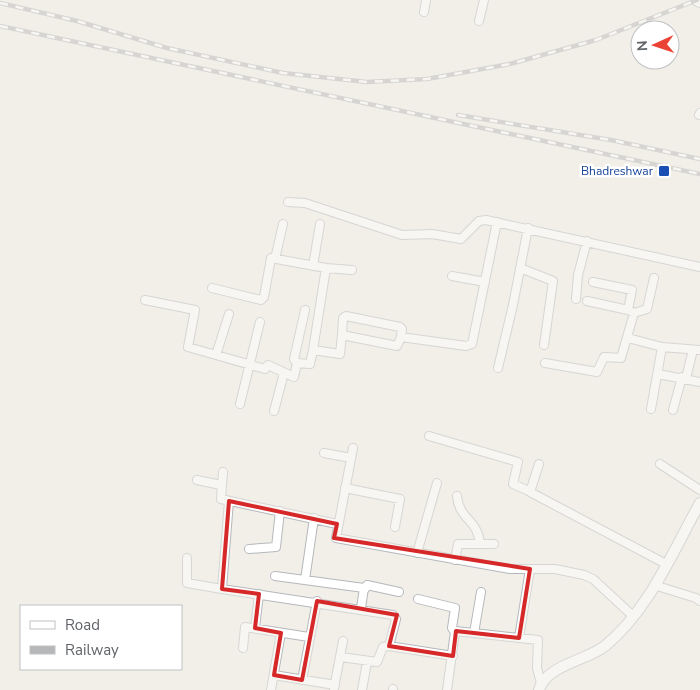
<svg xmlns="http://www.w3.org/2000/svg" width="700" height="690" font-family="'Nunito Sans',sans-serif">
<rect width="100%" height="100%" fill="#f1efe8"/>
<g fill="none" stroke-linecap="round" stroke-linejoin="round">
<!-- street casing -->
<g stroke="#b5b8bc" stroke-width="10">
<path id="street" d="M 424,12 L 426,0
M 479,21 L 484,0
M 699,115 L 700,113
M 288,202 L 305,203 L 402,235 L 432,234 L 461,239 L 479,221 L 486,220 L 700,267
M 275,259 L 283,224
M 313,266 L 320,224
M 326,268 L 352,270
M 520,268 L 553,281 L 544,345
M 452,276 L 485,282
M 593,282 L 632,290 L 628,310 L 634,313
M 212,288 L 261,300 L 264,297 L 271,258 L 326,268 L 313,350 L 340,354 L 342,335 L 397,346 L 401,337
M 576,299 L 578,275 L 587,241
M 145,300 L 195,310 L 188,347 L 265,369 L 268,365 L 294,377 L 297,363 L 310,364 L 313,350
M 587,301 L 628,310
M 342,335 L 343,318 L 346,316 L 400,327 L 402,329 L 401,337 L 466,346 L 472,344 L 497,222
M 628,338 L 662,347 L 700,350
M 216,355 L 229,314
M 297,363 L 294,359 L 305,310
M 545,363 L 597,372 L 604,357 L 621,358 L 634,313 L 647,309 L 654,278
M 498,368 L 513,305 L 528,228
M 658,374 L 700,382
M 686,378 L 693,350
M 240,404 L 260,322
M 651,409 L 662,347
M 673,410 L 682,377
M 274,411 L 284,373
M 429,436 L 518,462 L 513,484 L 529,491
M 353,448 L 336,538 L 510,569 L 555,569 L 584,575 L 593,579 L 633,616
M 324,453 L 351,458
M 539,464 L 530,492 L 666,564
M 660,464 L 700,490
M 223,472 L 221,499 L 337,524
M 197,480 L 221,485
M 345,488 L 400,499 L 395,527
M 457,496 C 459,520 478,519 480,544
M 229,501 L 222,589 L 393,615 L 396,619 L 389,646
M 249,549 L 276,547 L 280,511
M 417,553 L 437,483
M 187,558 L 187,583 L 222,589
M 455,560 L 458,544 L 494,544
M 275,576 L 364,588 L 361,608
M 305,580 L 314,518
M 654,585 L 696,598 L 700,601
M 365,589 L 367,585 L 399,592
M 418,599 L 455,608 L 452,628 L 455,632 L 447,690
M 255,628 L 259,594
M 455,631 L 538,640 L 537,668 L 541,683
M 474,633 L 481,592
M 519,638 L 530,569
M 243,648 L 245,627 L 309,637
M 341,657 L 377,662 L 383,647 L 389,646 L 453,656
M 274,675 L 335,685
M 302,680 L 317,601
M 334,688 L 343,641
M 271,690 L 281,633
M 362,690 L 367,662
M 393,690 L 393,689"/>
</g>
<!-- secondary casing -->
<g stroke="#b6babf" stroke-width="12">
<path id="secondary" d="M 696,0 L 700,2
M 539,690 C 546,665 586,661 605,646 C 649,610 673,551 700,503"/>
</g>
<!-- street -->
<use href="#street" stroke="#fff" stroke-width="8"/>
<!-- secondary -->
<use href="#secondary" stroke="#fff" stroke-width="10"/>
<!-- rail casing -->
<g stroke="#b6b7b8" stroke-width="4.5">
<path id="rail" d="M 0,3 L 77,21 L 167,48 L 283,73 L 367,82 L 427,79 L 510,64 L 596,40 L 697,0
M 0,26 L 700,174
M 458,115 L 611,140 L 700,159"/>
</g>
<!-- rail -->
<use href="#rail" stroke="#fff" stroke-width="2.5" stroke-dasharray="8" stroke-linecap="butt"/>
</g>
<!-- marked area -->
<path d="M0 0H700V690H0ZM 229,501 L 337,524 L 334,538 L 530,569 L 519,638 L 456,631 L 453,656 L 389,646 L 397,615 L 317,601 L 302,680 L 274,675 L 281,633 L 255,628 L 259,594 L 222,589 Z" fill="#f1efe8" fill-opacity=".55" fill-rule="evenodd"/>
<path fill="none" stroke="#d62828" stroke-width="4" stroke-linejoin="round" d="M 229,501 L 337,524 L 334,538 L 530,569 L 519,638 L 456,631 L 453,656 L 389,646 L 397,615 L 317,601 L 302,680 L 274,675 L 281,633 L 255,628 L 259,594 L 222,589 Z"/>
<!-- markers -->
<rect fill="#1a4fb4" stroke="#fff" stroke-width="2" x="658" y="165" width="12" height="12" rx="2.5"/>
<g text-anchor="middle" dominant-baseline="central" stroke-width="5" stroke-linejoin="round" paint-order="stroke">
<!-- transit labels -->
<g font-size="12" fill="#164399" stroke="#fff" text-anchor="end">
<text x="653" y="171">Bhadreshwar</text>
</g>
</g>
<!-- legend -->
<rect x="20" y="605" width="162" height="65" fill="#ffffff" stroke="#bfc1c3"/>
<rect x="30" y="621" width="25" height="8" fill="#ffffff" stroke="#bfc1c3"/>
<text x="65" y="630" font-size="15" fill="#5f6368">Road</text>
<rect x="30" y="646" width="25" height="8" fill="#b6b7b8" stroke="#bfc1c3"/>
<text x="65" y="655" font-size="15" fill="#5f6368">Railway</text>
<!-- north arrow -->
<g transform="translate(655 45) rotate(267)"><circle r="24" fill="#ffffff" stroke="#bfc1c3"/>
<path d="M0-4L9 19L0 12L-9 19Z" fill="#ea4335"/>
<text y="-8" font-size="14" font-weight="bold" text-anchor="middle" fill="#5f6368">N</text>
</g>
</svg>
